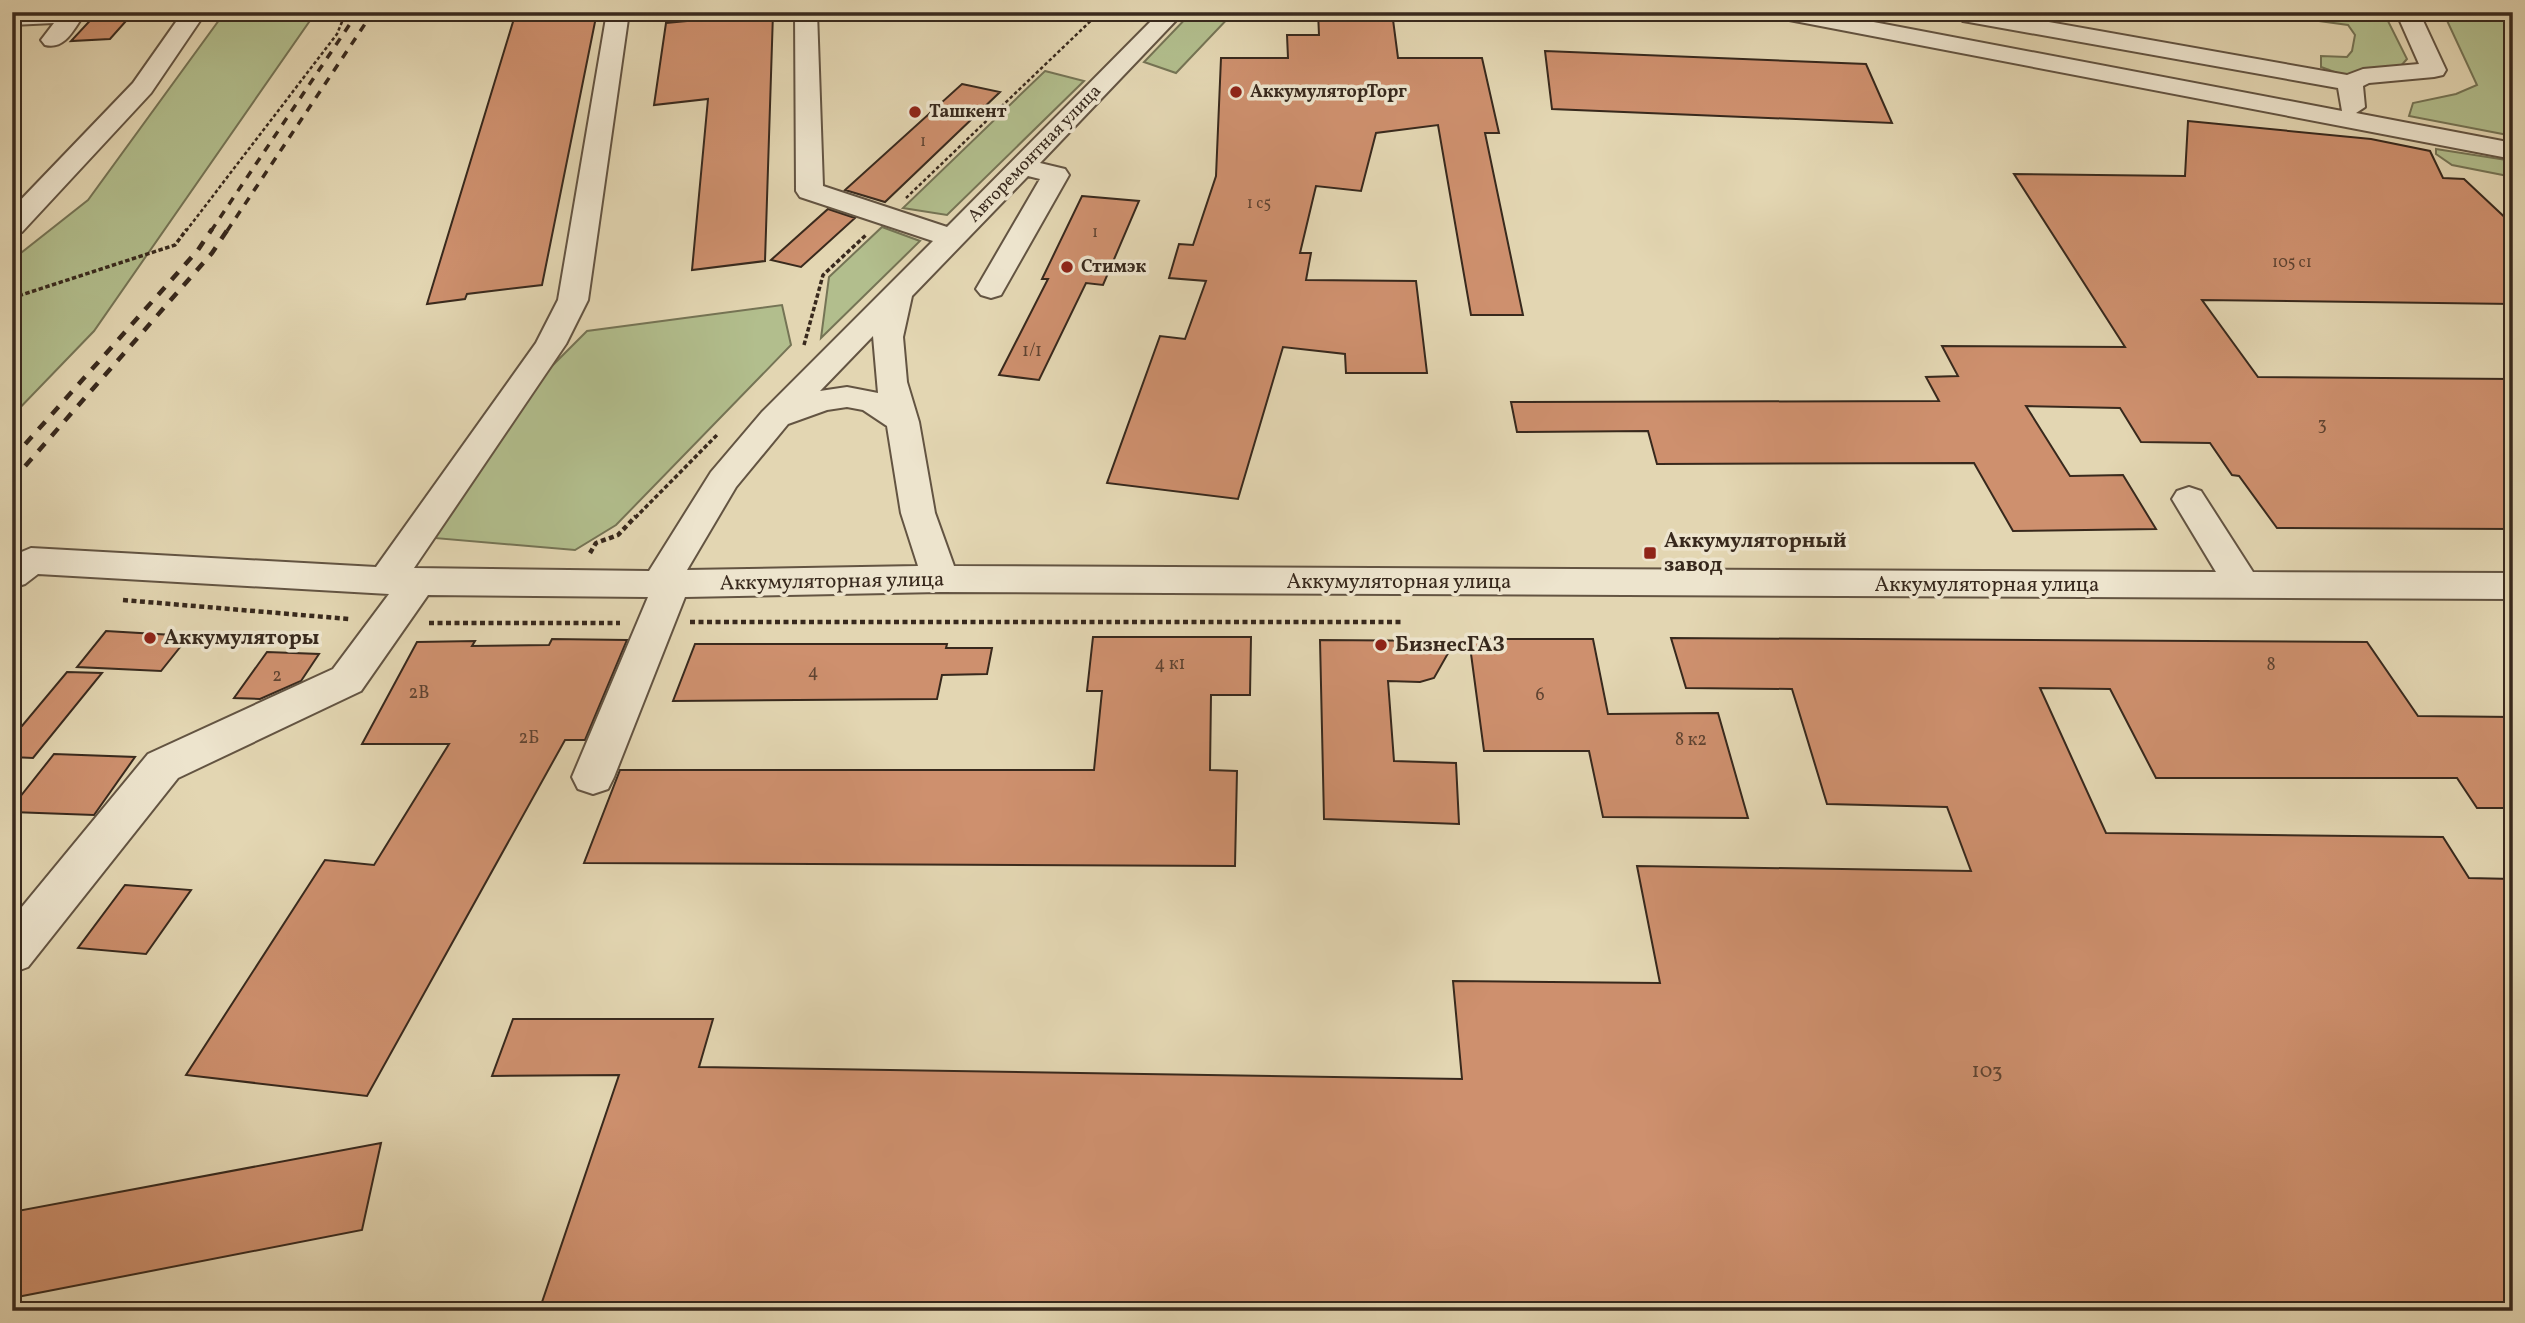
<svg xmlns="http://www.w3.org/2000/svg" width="2525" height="1323" font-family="Vollkorn,serif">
<rect width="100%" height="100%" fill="#e3d6b2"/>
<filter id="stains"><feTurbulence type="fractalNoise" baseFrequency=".00286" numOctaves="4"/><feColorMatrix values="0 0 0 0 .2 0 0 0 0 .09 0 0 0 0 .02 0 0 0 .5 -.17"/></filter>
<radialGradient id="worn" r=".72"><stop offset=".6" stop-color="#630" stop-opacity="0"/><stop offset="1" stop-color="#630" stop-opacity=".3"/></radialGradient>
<!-- green -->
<path fill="#b2be8d" stroke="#757455" stroke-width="2" d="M 225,12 L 316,12 L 94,331 L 12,416 L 12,260 L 88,200 Z
M 1192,12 L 1234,12 L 1176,73 L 1144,62 Z
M 2252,12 L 2381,12 L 2386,17 L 2407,59 C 2379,93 2358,80 2321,67 L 2321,56 L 2347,57 L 2352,51 L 2355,35 L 2348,25 Z
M 2443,12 L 2513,12 L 2513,136 L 2409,116 L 2413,103 L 2456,94 L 2477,85 Z
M 1045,71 L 1084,81 L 947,215 L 903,208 Z
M 2436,149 L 2513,161 L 2513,177 L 2452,165 L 2436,154 Z
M 882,227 L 920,241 L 821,338 L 829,277 Z
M 782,305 L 791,345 L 616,525 L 575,550 L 434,538 L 542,376 L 587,331 Z"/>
<!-- building -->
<path fill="#ce906e" stroke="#38291d" stroke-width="2" d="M 98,12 L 134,12 L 110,39 L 71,41 Z
M 516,12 L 597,12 L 542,285 L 467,294 L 465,299 L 427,304 Z
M 1318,12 L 1392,12 L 1398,58 L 1482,58 L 1499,133 L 1485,133 L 1523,315 L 1471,315 L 1438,125 L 1376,133 L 1361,191 L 1316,186 L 1300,253 L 1311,253 L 1306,280 L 1416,281 L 1427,373 L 1346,373 L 1345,354 L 1283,347 L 1238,499 L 1107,483 L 1160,336 L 1185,339 L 1206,281 L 1169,278 L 1179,244 L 1193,245 L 1216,176 L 1221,58 L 1288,58 L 1287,35 L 1319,35 Z
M 773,13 L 765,261 L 692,270 L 708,99 L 654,105 L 666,23 Z
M 1545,51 L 1866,64 L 1892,123 L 1552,109 Z
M 962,84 L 1000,92 L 885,202 L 845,190 Z
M 2188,121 L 2371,139 L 2430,151 L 2443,178 L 2464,179 L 2513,225 L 2513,304 L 2202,300 L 2258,377 L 2513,379 L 2513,529 L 2277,528 L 2239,476 L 2232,475 L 2210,443 L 2141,442 L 2120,408 L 2026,406 L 2070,476 L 2123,475 L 2156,529 L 2013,531 L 1974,463 L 1657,464 L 1648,431 L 1517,432 L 1511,402 L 1939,401 L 1926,377 L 1958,376 L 1942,346 L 2125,347 L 2014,174 L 2185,176 Z
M 1082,196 L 1139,201 L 1103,285 L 1086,283 L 1039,380 L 999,375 L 1048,279 L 1042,279 Z
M 828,209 L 855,218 L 801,267 L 771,260 Z
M 106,631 L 189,636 L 161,671 L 77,667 Z
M 1093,637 L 1251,637 L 1250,695 L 1211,695 L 1210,770 L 1237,771 L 1235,866 L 584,863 L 620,770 L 1094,770 L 1102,691 L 1087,691 Z
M 1671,638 L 2367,642 L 2418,716 L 2513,717 L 2513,808 L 2477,808 L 2457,778 L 2156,778 L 2110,689 L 2040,688 L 2106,833 L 2443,837 L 2469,878 L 2513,879 L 2513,1311 L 539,1311 L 619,1075 L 492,1076 L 513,1019 L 713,1019 L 699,1067 L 1462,1079 L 1453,981 L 1660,983 L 1637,866 L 1971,871 L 1947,807 L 1827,804 L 1792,689 L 1686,688 Z
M 552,639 L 627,640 L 585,740 L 565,740 L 367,1096 L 186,1075 L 325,860 L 374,865 L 449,744 L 362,744 L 417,642 L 475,641 L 472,646 L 549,645 Z
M 1469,639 L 1593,639 L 1608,714 L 1718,713 L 1748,818 L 1603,817 L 1589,751 L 1484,751 Z
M 1320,640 L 1455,641 L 1434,678 L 1420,682 L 1388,681 L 1394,761 L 1456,763 L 1459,824 L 1324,819 Z
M 695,644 L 947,644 L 946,648 L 992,648 L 987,674 L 942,675 L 937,699 L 673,701 Z
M 267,652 L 319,654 L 301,681 L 260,699 L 234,698 Z
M 67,672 L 102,673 L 33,758 L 12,757 L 12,725 L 22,726 Z
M 54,754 L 135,757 L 94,815 L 12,812 L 12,807 Z
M 125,885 L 191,890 L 146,954 L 78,948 Z
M 381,1143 L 362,1230 L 12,1298 L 12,1212 Z"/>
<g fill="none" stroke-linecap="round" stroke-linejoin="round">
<!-- minor casing -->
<g stroke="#635442" stroke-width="4">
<path id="minor" d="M 12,12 L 81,12 L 83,16 C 73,31 64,50 45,45 L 41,40 L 54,23 L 12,25 Z
M 183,12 L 206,12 L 151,93 L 22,232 L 12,234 L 12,209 L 133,83 Z
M 607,12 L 629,12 L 588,300 L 566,344 L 414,568 L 649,571 L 711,472 L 762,412 L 933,241 L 800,197 L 796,191 L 795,12 L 817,12 L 823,186 L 947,227 L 1160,12 L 1184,12 L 1040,163 L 1065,169 L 1069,175 L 1001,295 L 991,298 L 981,295 L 976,289 L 1040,179 L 1028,176 L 912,296 L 903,337 L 907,382 L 919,422 L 935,513 L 954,566 L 2216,572 L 2172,499 L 2177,491 L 2189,487 L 2201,491 L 2253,572 L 2513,573 L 2513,599 L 940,592 L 685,597 L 614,777 L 608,789 L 593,794 L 578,789 L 572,777 L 648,597 L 428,595 L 361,691 L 178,778 L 28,967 L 12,973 L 12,919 L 148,754 L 333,669 L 389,594 L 38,574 L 25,584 L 12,588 L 12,556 L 31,548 L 376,567 L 536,343 L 558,300 ZM 873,336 L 878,393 L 847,387 L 820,391 ZM 847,407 L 863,410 L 887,426 L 901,513 L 918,566 L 687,570 L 736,487 L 788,424 L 827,410 Z
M 1773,12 L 1821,12 L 2342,111 L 2338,88 L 1963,21 L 1952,14 L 1992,12 L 2347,75 L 2363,69 L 2419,64 L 2396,12 L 2419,12 L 2446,70 L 2443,75 L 2434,77 L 2369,83 L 2363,86 L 2365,107 L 2356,113 L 2513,143 L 2513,159 L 1784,19 Z"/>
</g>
<!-- path-far2 -->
<path stroke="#38291d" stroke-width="2.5" stroke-dasharray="3.5 2.5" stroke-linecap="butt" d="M 906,198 L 1100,12
M 186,231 L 337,34 L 346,12"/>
<!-- path-far1 -->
<path stroke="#38291d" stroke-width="3.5" stroke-dasharray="4.5 2.5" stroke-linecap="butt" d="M 12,298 L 175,245 L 187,229
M 804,345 L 823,275 L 866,235
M 635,518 L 718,434"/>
<!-- path -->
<path stroke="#38291d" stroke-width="4.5" stroke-dasharray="5 3.5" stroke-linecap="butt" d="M 590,553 L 596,543 L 618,535 L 636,516
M 123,600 L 349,619
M 690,622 L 1402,622
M 429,623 L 620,623"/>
<!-- minor -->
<use href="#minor" fill="#ede4cd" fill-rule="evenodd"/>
<!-- rail-far1 -->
<path stroke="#38291d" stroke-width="3.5" stroke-dasharray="8 8" stroke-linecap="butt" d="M 211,231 L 358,12
M 227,231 L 373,12"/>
<!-- rail -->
<path stroke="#38291d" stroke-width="4.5" stroke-dasharray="10 10" stroke-linecap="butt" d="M 12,459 L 198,250 L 212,229
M 12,481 L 212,253 L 228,229"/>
</g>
<!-- markers -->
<g fill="#8f2418" stroke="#ede4cd" stroke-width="2.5">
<circle cx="1236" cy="92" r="7"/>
<circle cx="915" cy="112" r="7"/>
<circle cx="1067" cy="267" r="7"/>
<rect x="1643" y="546" width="14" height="14" rx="3.5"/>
<circle cx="150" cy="638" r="7"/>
<circle cx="1381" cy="645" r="7"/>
</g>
<g text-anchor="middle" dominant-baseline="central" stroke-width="7" stroke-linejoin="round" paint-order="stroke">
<!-- far-number labels -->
<g font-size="16" fill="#5e4331">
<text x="923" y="142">1</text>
<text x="1259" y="204">1 с5</text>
<text x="1095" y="233">1</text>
<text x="2292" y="263">105 c1</text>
</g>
<!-- far-poi labels -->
<g font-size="18" font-weight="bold" fill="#38291d" stroke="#ede4cd" text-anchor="start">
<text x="1250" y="92">АккумуляторТорг</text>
<text x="929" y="112">Ташкент</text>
<text x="1081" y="267">Стимэк</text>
</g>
<!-- far-street labels -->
<g font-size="18" fill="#38291d" stroke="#ede4cd">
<text transform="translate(1035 154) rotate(-46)">Авторемонтная улица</text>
</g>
<!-- number labels -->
<g font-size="18" fill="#5e4331">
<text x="1032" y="351">1/1</text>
<text x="2322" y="425">3</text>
<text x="1170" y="664">4 к1</text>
<text x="2271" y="665">8</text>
<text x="813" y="672">4</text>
<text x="277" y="676">2</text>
<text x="419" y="693">2В</text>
<text x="1540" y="695">6</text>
<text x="529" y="738">2Б</text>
<text x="1691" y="740">8 к2</text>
</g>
<!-- poi labels -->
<g font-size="21" font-weight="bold" fill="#38291d" stroke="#ede4cd" text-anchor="start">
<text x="1664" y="541">Аккумуляторный<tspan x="1664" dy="24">завод</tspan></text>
<text x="164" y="638">Аккумуляторы</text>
<text x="1395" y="645">БизнесГАЗ</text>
</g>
<!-- street labels -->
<g font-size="21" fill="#38291d" stroke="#ede4cd">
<text transform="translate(832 582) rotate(-1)">Аккумуляторная улица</text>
<text x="1399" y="582">Аккумуляторная улица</text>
<text x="1987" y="585">Аккумуляторная улица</text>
</g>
<!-- near-number labels -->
<g font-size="21" fill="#5e4331">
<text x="1987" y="1071">103</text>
</g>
</g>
<!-- margin -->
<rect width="2525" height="1323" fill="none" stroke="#e3d6b2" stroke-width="42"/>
<rect x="14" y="14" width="2497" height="1295" fill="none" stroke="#38291d" stroke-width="3.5"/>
<rect x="21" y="21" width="2483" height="1281" fill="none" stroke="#38291d" stroke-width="2"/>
<rect width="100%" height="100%" filter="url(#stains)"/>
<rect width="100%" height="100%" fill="url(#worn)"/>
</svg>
